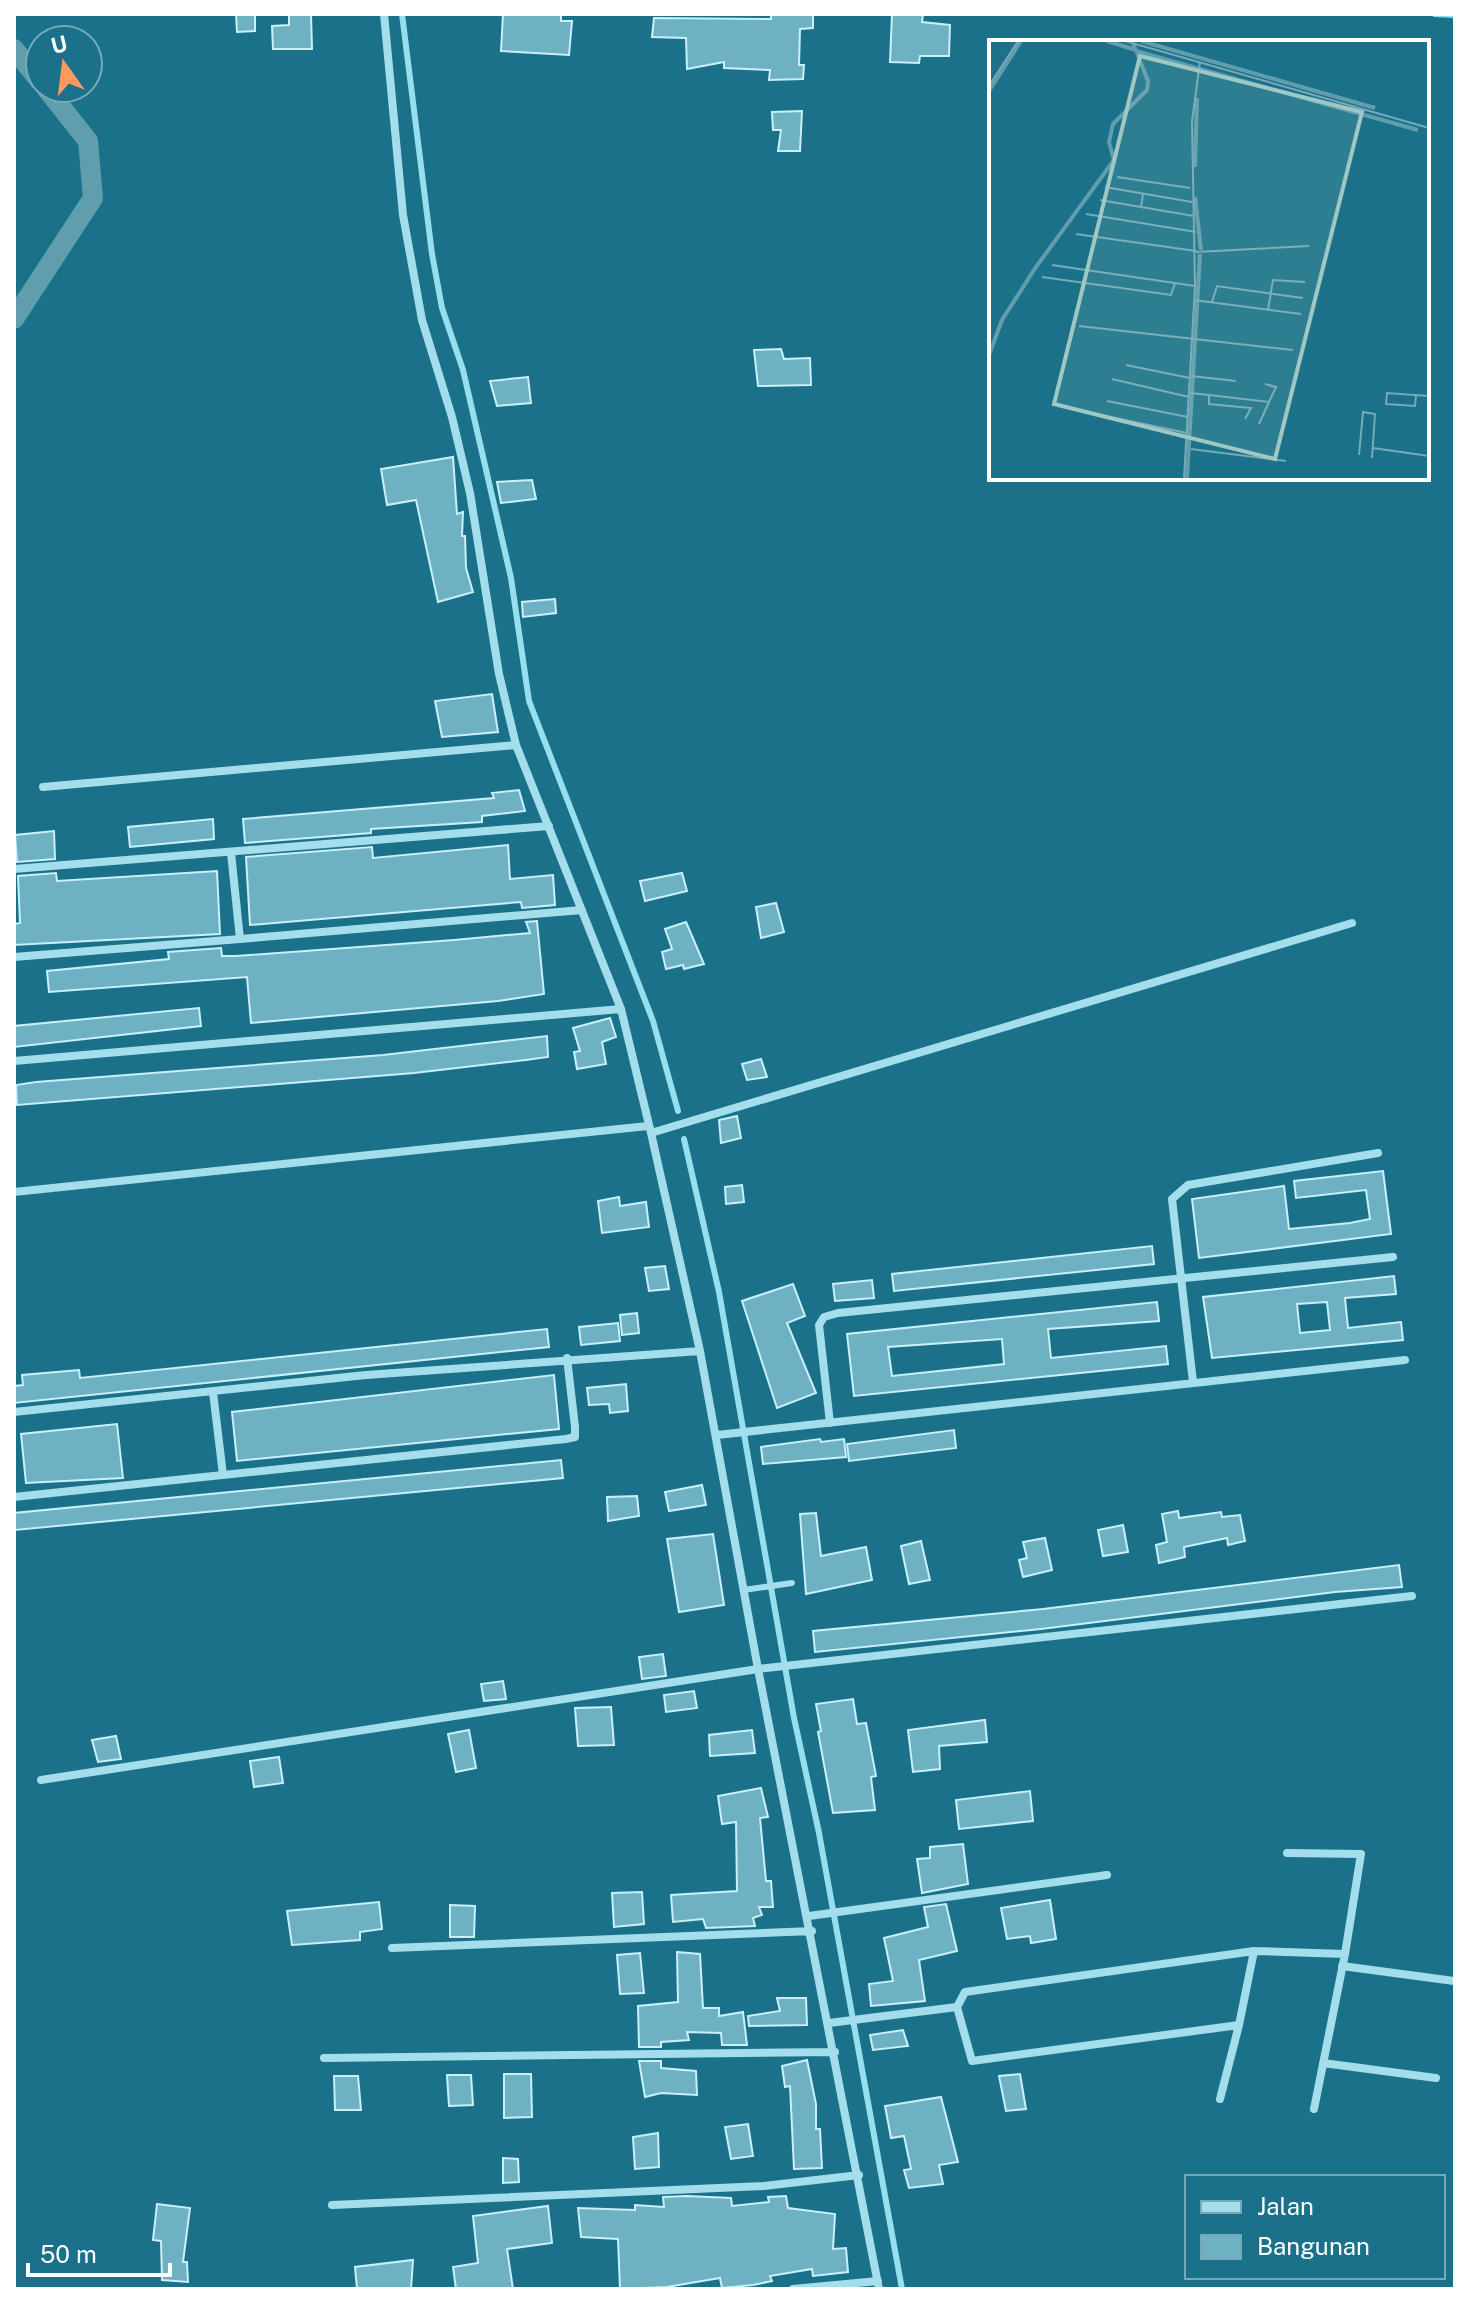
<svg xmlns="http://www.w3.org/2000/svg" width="1469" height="2303" font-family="'Public Sans',sans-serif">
<rect width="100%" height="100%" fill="#1a7189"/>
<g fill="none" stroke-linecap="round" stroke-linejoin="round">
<!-- stream -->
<path stroke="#97deef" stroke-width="6" d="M 402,14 L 432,254 L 442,308 L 463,370 L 511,578 L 529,701 L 653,1021 L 678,1111
M 1435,14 L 1455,15
M 684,1139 L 719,1292 L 794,1718 L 819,1833 L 902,2289"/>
<!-- canal -->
<path stroke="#609ead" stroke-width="20" d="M 14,49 L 40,81
M 14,319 L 93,198 L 88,141 L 46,88"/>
</g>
<!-- building -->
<path fill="#6db1c3" stroke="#c9f0f9" stroke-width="2" fill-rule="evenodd" d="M 236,14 L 255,14 L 255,31 L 237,32 Z
M 289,14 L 311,14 L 312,49 L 273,49 L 272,26 L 289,25 Z
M 503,14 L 561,14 L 561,21 L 572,21 L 569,55 L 501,51 Z
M 771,14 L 813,14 L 813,28 L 800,29 L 799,65 L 804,65 L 803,79 L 769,80 L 770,70 L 724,68 L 724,62 L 687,69 L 686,38 L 652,37 L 654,18 L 771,19 Z
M 892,14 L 923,14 L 922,22 L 950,25 L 949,56 L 920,56 L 919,63 L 890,62 Z
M 802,111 L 800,151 L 778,151 L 781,130 L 773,130 L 772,112 Z
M 781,349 L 784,359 L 810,358 L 811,385 L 758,386 L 754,350 Z
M 528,377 L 531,403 L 497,406 L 490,381 Z
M 453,457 L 457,514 L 463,512 L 462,536 L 465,536 L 466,568 L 473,592 L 438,602 L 416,500 L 387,505 L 381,469 Z
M 532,480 L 536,499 L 501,503 L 497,482 Z
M 555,599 L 556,613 L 523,617 L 522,602 Z
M 492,694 L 498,732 L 442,737 L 435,701 Z
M 519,790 L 525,811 L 482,816 L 482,822 L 371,829 L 371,833 L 245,843 L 243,819 L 494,798 L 492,793 Z
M 213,819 L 214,839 L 130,847 L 128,827 Z
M 54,831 L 55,859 L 17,862 L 15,835 Z
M 508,845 L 510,879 L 553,875 L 555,905 L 522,908 L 521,902 L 250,925 L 246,857 L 372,847 L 373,858 Z
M 217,871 L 220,934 L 14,945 L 14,924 L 20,923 L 18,876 L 56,873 L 57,881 Z
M 682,873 L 687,891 L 645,901 L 640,881 Z
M 776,903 L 784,932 L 761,938 L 756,907 Z
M 537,921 L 544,994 L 498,1001 L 251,1023 L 247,977 L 49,992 L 47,971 L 169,959 L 168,952 L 221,948 L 222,956 L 236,956 L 454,940 L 530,933 L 526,922 Z
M 686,922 L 704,964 L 684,969 L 683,965 L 666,969 L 662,952 L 672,949 L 665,929 Z
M 199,1008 L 201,1026 L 14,1047 L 14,1026 Z
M 610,1018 L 616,1037 L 602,1042 L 606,1064 L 577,1069 L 574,1052 L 580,1051 L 573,1028 Z
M 547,1036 L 548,1057 L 526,1060 L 414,1073 L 17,1105 L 16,1085 L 36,1082 L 383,1055 Z
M 761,1059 L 767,1077 L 747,1080 L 742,1064 Z
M 737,1116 L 741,1138 L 721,1143 L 719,1120 Z
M 1383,1171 L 1391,1234 L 1199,1258 L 1192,1199 L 1284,1186 L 1289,1229 L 1350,1223 L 1370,1219 L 1366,1190 L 1296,1198 L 1294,1181 Z
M 742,1185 L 744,1202 L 726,1204 L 725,1187 Z
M 619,1197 L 620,1206 L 646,1202 L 649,1227 L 602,1233 L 598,1201 Z
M 1152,1246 L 1154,1264 L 894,1291 L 892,1274 Z
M 665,1266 L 669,1289 L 649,1291 L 645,1268 Z
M 1394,1276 L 1396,1294 L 1345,1298 L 1348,1328 L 1401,1322 L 1403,1340 L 1212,1358 L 1203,1297 ZM 1327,1302 L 1330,1330 L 1300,1333 L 1297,1304 Z
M 872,1280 L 874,1298 L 835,1301 L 833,1284 Z
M 793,1284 L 805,1316 L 787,1323 L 816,1393 L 777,1408 L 742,1301 Z
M 1157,1302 L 1159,1321 L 1048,1329 L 1051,1358 L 1166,1346 L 1168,1364 L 854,1396 L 847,1334 ZM 1002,1339 L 1004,1364 L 892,1376 L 888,1347 Z
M 637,1313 L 639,1333 L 622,1335 L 620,1315 Z
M 618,1323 L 620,1341 L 581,1345 L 579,1327 Z
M 547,1329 L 549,1347 L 14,1403 L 14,1386 L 23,1385 L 22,1375 L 79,1370 L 80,1378 Z
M 554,1375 L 559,1429 L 237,1461 L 232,1412 Z
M 626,1384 L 628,1411 L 610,1413 L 609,1404 L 589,1405 L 587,1388 Z
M 117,1424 L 123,1478 L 26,1483 L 21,1434 Z
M 954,1430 L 956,1448 L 849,1461 L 847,1444 Z
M 820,1439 L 821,1442 L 844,1439 L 846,1457 L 763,1464 L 761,1447 Z
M 561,1460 L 563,1478 L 15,1530 L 14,1513 Z
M 702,1485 L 706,1505 L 669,1511 L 665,1492 Z
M 637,1496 L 639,1516 L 608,1521 L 607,1497 Z
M 1178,1511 L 1179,1518 L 1221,1512 L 1222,1517 L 1240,1515 L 1245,1541 L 1228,1545 L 1227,1538 L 1184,1547 L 1185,1557 L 1159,1563 L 1156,1545 L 1167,1542 L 1162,1514 Z
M 816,1513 L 821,1556 L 866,1547 L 872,1580 L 806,1594 L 800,1514 Z
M 1123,1525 L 1128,1552 L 1103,1556 L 1098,1530 Z
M 713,1534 L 724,1605 L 679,1612 L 667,1539 Z
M 1045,1538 L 1052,1570 L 1023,1577 L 1019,1560 L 1027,1558 L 1023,1542 Z
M 921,1541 L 930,1580 L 909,1584 L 901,1546 Z
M 1399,1565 L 1402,1587 L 1335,1592 L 1041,1629 L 815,1652 L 813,1631 L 1043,1609 Z
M 663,1654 L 666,1676 L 642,1679 L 639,1657 Z
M 503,1681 L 506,1699 L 484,1701 L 481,1684 Z
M 694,1691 L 697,1708 L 666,1712 L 664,1695 Z
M 853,1699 L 857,1724 L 866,1723 L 876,1776 L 871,1777 L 875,1810 L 833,1813 L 818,1732 L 821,1731 L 816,1704 Z
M 611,1707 L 614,1745 L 578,1746 L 575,1708 Z
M 985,1720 L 987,1742 L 939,1746 L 940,1769 L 913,1772 L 908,1730 Z
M 469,1730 L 476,1768 L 456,1772 L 448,1734 Z
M 752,1730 L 755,1753 L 710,1756 L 709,1735 Z
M 116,1736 L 121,1759 L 98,1762 L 92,1740 Z
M 279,1757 L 283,1783 L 254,1787 L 250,1761 Z
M 761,1788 L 768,1817 L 760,1818 L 766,1881 L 771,1881 L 773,1907 L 759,1907 L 762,1915 L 753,1918 L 755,1926 L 706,1928 L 703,1919 L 673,1922 L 671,1895 L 737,1891 L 736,1822 L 722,1824 L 718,1796 Z
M 1030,1791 L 1033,1821 L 959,1829 L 956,1800 Z
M 963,1844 L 968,1884 L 922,1893 L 917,1859 L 930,1858 L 930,1847 Z
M 642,1892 L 644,1924 L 614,1927 L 612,1893 Z
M 1050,1900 L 1056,1939 L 1031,1943 L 1030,1936 L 1007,1939 L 1001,1908 Z
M 379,1902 L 382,1929 L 360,1932 L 360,1940 L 292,1945 L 287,1911 Z
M 946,1904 L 957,1951 L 919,1960 L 925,2001 L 871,2006 L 869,1984 L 893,1981 L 884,1938 L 928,1927 L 924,1907 Z
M 450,1905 L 475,1906 L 474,1937 L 450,1937 Z
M 677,1952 L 700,1954 L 703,2008 L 719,2008 L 719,2016 L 743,2012 L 747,2045 L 722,2045 L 721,2033 L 687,2032 L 689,2040 L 661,2042 L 661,2047 L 639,2047 L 638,2006 L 678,2002 Z
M 640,1953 L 644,1993 L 620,1994 L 617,1955 Z
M 777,1998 L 806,1998 L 807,2025 L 749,2026 L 748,2016 L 780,2011 Z
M 903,2030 L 908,2046 L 873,2050 L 870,2035 Z
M 807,2060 L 816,2104 L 816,2129 L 820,2129 L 822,2168 L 794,2169 L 790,2086 L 785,2087 L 782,2066 Z
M 639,2061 L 661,2061 L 661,2068 L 696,2071 L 697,2095 L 661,2093 L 645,2097 Z
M 504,2074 L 531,2074 L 532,2117 L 504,2118 Z
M 1020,2074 L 1026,2109 L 1006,2111 L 999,2076 Z
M 447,2075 L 471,2075 L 473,2105 L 449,2106 Z
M 334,2076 L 358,2076 L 361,2110 L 335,2110 Z
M 941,2097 L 958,2162 L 939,2165 L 943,2184 L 909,2188 L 904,2170 L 911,2169 L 904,2136 L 891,2138 L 885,2106 Z
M 748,2124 L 753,2156 L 731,2159 L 725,2127 Z
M 658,2133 L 659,2167 L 635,2169 L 633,2137 Z
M 503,2158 L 518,2159 L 519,2182 L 503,2183 Z
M 687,2196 L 731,2198 L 732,2206 L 769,2202 L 768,2197 L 786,2196 L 788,2208 L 835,2214 L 833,2249 L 846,2248 L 848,2272 L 813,2276 L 812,2269 L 770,2276 L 772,2281 L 753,2285 L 722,2288 L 720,2278 L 667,2287 L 620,2289 L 618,2239 L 581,2237 L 578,2208 L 635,2210 L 635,2205 L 664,2207 L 663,2197 Z
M 157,2204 L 190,2208 L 183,2262 L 187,2262 L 188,2282 L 162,2280 L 161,2241 L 153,2240 Z
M 548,2206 L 552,2243 L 507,2249 L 513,2289 L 456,2289 L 453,2267 L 478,2263 L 473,2216 Z
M 413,2260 L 411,2289 L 357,2289 L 355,2267 Z"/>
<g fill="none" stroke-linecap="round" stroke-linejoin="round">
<!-- lane -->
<path stroke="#a4deed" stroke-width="6" d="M 744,1590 L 792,1583"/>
<!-- street -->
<path stroke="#a4deed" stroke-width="8" d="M 384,14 L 403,215 L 422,320 L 452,417 L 470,493 L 499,674 L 516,745 L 621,1009 L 651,1133 L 700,1351 L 758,1669 L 879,2289
M 43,787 L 516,745
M 14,869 L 549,826
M 240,939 L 582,910
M 14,957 L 240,939 L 231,853
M 14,1061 L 621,1009
M 651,1133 L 1352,923
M 14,1192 L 648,1126
M 1193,1382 L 1172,1199 L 1188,1185 L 1378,1153
M 213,1392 L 223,1475
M 14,1412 L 366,1375 L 700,1351
M 830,1423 L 819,1325 L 824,1317 L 838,1313 L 1393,1257
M 717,1435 L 1405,1360
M 14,1497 L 566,1439 L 575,1437 L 575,1427 L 567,1358
M 41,1780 L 758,1669 L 1412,1596
M 809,1916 L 1107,1875
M 392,1948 L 812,1931
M 1342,1966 L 1454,1981
M 957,2007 L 965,1992 L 1254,1951 L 1345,1954 L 1361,1854 L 1287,1853
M 829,2023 L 957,2007 L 972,2061 L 1239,2025 L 1220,2099
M 1239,2025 L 1254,1951
M 324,2058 L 835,2052
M 1323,2063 L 1436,2078
M 1314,2109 L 1345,1954
M 332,2205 L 764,2186 L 859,2175
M 793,2289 L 878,2281"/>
</g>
<!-- overview -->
<g transform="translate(989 40)">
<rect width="440" height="440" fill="#1a7189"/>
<path fill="none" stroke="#609ead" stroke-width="4" d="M 118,1 L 147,10M 152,1 L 386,68M 147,11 L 429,90M 0,51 L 32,1M 206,127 L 208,58M 206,157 L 212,210M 0,315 L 13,280 L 47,227 L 125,120 L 120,102 L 124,84 L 158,50 L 159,41 L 144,3M 198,439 L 211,214"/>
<path fill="none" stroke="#76aab8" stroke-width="2" d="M 136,1 L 440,88M 0,46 L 29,1M 128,137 L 201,148M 116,147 L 203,162M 111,160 L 152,167 L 154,154M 152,167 L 205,176M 97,174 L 207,192M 87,194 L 207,211M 207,212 L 320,206M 63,225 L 206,246M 53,237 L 182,255 L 186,243M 205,260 L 312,274M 223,262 L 228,246 L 314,258M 279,270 L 284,240 L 316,242M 90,286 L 304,310M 137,325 L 201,338M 202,336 L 247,341M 123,339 L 200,357M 201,353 L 220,355 L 220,364 L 262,368 L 256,379M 220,355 L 280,362 L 287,347 L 276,344M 427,355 L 426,366 L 397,364 L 398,353 L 440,356M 118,361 L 199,377M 93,371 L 198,393M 270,384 L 280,362M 384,408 L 440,416M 202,409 L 297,421M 370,415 L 374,372 L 386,374 L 383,418M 195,439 L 206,246 L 203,81 L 211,22"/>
<path fill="#9fc8c5" fill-opacity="0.15" stroke="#9fc8c5" stroke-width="4" d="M 151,16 L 373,72 L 286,419 L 65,364 Z"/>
<rect width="440" height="440" fill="none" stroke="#fff" stroke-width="4"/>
</g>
<!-- border -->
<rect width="1469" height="2303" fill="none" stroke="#ffffff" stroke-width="32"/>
<!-- legend -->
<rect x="1185" y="2175" width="260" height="104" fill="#1a7189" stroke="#76aab8" stroke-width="2"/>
<rect x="1201" y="2201" width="40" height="12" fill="#a4deed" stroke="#76aab8" stroke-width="2"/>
<text x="1257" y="2215" font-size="24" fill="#ffffff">Jalan</text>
<rect x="1201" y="2235" width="40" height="24" fill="#6db1c3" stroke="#76aab8" stroke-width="2"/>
<text x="1257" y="2255" font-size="24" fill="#ffffff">Bangunan</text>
<!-- north arrow -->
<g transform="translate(64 64) rotate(346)"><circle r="38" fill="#1a7189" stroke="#76aab8" stroke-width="2"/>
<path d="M0-6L14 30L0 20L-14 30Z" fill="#ff9960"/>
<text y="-12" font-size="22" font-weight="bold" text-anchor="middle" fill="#ffffff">U</text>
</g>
<!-- scale -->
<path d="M28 2263v12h142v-12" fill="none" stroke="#ffffff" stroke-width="4"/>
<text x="40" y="2263" font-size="24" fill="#ffffff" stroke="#1a7189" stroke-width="6" paint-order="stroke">50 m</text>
</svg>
